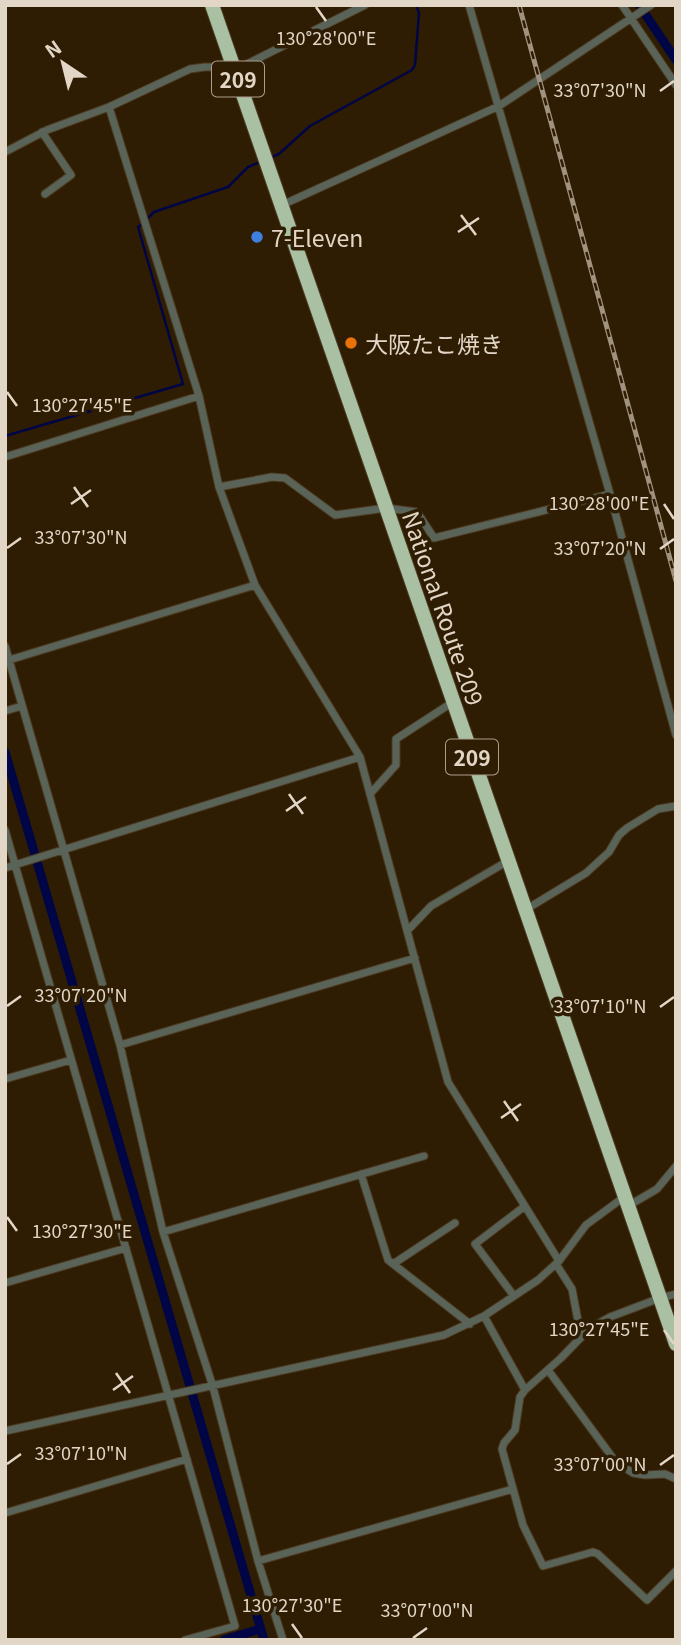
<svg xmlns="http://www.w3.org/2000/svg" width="681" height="1645" font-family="Georgia,'Noto Sans JP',serif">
<rect width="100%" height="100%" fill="#2f1d03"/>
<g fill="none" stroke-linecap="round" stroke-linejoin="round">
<!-- stream -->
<path stroke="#000545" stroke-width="2.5" d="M 270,158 L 279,154 L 310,126 L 412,70 L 415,65 L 419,13 L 416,5
M 147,219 L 154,212 L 228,187 L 248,167 L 260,162
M 5,436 L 183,384 L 138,227 L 142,224"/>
<!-- canal -->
<path stroke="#000545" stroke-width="9" d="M 639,5 L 676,60
M 5,752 L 264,1640
M 224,1640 L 260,1629"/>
<!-- street casing -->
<g stroke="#4c3b22" stroke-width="9">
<path id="street" d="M 469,5 L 610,494 L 676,735
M 622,5 L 676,85
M 109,107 L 199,396 L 219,487 L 255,585 L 360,757 L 448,1082 L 559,1261
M 42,132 L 71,175 L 45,194
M 5,152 L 47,130 L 109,107 L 190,69 L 205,67 L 241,67 L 365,5
M 282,205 L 499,106 L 651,5
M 5,457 L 199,396
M 219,487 L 272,477 L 285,478 L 335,515 L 386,508 L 417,512 L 434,538 L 610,494
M 5,646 L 120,1045 L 163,1232 L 213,1387 L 258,1561 L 283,1640
M 9,660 L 255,585
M 5,711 L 22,706
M 370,794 L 396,765 L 396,739 L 453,702
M 5,830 L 235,1626 L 185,1640
M 5,868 L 360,757
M 525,910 L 586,873 L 609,852 L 619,835 L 627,828 L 658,809 L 676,806
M 408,930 L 431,906 L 508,861
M 120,1045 L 415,958
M 5,1079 L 71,1060
M 361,1174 L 388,1260 L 470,1324
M 628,1206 L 657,1189 L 676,1166
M 163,1232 L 424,1156
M 393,1264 L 455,1223
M 556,1264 L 572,1289 L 581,1337
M 5,1283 L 126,1248
M 676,1294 L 660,1298 L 610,1317 L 590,1328 L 561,1358 L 525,1390 L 520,1397 L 515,1430 L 504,1443 L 502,1449 L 523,1525 L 543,1566 L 593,1552 L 598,1554 L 647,1600 L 676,1571
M 514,1296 L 475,1244 L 525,1206
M 484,1316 L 525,1390
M 548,1370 L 615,1461 L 633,1473 L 645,1475 L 665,1474 L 676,1479
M 5,1431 L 444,1335 L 484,1316 L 538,1280 L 559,1261 L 586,1225 L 624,1197
M 5,1513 L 187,1459
M 258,1561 L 513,1489"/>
</g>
<!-- highway casing -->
<g stroke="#4c3b22" stroke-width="16">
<path id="highway" d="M 212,5 L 676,1344"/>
</g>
<!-- street -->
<use href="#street" stroke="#5a6357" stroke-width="7"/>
<!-- highway -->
<use href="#highway" stroke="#a9c0a2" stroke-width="14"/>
<!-- rail casing -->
<g stroke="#a0927e" stroke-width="5">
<path id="rail" d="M 519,5 L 676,581"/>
</g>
<!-- rail -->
<use href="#rail" stroke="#2f1d03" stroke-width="2.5" stroke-dasharray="8" stroke-linecap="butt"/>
</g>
<!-- ticks -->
<path fill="none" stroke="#e2d6c7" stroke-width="2.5" d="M 316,7 L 326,21M 660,91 L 674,81M 461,215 L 476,235M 458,232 L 479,218M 7,392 L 17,406M 74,487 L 88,507M 71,504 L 91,490M 664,504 L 674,519M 7,548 L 21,538M 660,549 L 674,539M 289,794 L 303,814M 286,811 L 306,797M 7,1006 L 21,996M 660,1007 L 674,997M 504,1101 L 518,1121M 501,1118 L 521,1104M 7,1217 L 17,1231M 664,1330 L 674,1344M 116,1373 L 130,1393M 113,1390 L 133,1376M 7,1464 L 21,1454M 660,1465 L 674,1455M 292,1624 L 302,1638M 413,1638 L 427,1628"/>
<!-- markers -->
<circle fill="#3f7fe0" stroke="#2f1d03" stroke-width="2.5" cx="257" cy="237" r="7"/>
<circle fill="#e8710a" stroke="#2f1d03" stroke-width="2.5" cx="351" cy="343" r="7"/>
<g text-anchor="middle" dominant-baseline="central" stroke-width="7" stroke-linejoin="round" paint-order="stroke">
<!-- shield labels -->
<g fill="#2f1d03" stroke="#ac9e8c" stroke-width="2">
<rect x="212" y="61.5" width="52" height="35" rx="5"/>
<rect x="446" y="739.5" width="52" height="35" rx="5"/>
</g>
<g font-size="21" font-weight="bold" fill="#e2d6c7">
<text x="238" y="79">209</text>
<text x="472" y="757">209</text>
</g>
<!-- poi labels -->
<g font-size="23" fill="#e2d6c7" stroke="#2f1d03" text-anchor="start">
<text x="271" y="237">7-Eleven</text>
<text x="365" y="343">大阪たこ焼き</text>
</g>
<!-- street labels -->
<g font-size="23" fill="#e2d6c7" stroke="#2f1d03">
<text transform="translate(444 608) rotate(71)">National Route 209</text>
</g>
</g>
<g font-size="18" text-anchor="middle" fill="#e2d6c7" stroke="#2f1d03" stroke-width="7" stroke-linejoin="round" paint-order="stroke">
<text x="326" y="45">130°28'00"E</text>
<text x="600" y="97">33°07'30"N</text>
<text x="82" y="412">130°27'45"E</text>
<text x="599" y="510">130°28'00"E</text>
<text x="81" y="544">33°07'30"N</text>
<text x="600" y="555">33°07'20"N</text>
<text x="81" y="1002">33°07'20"N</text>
<text x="600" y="1013">33°07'10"N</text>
<text x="82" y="1238">130°27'30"E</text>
<text x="599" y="1336">130°27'45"E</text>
<text x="81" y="1460">33°07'10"N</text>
<text x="600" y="1471">33°07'00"N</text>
<text x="292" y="1612">130°27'30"E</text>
<text x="427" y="1617">33°07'00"N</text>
</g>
<!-- border -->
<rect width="681" height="1645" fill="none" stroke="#e2d6c7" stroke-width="14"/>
<!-- north arrow -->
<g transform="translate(63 63) rotate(325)" stroke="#2f1d03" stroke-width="5" paint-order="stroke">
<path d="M0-5L12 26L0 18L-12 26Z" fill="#e2d6c7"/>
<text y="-10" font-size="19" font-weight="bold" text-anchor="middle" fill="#e2d6c7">N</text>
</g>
</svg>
